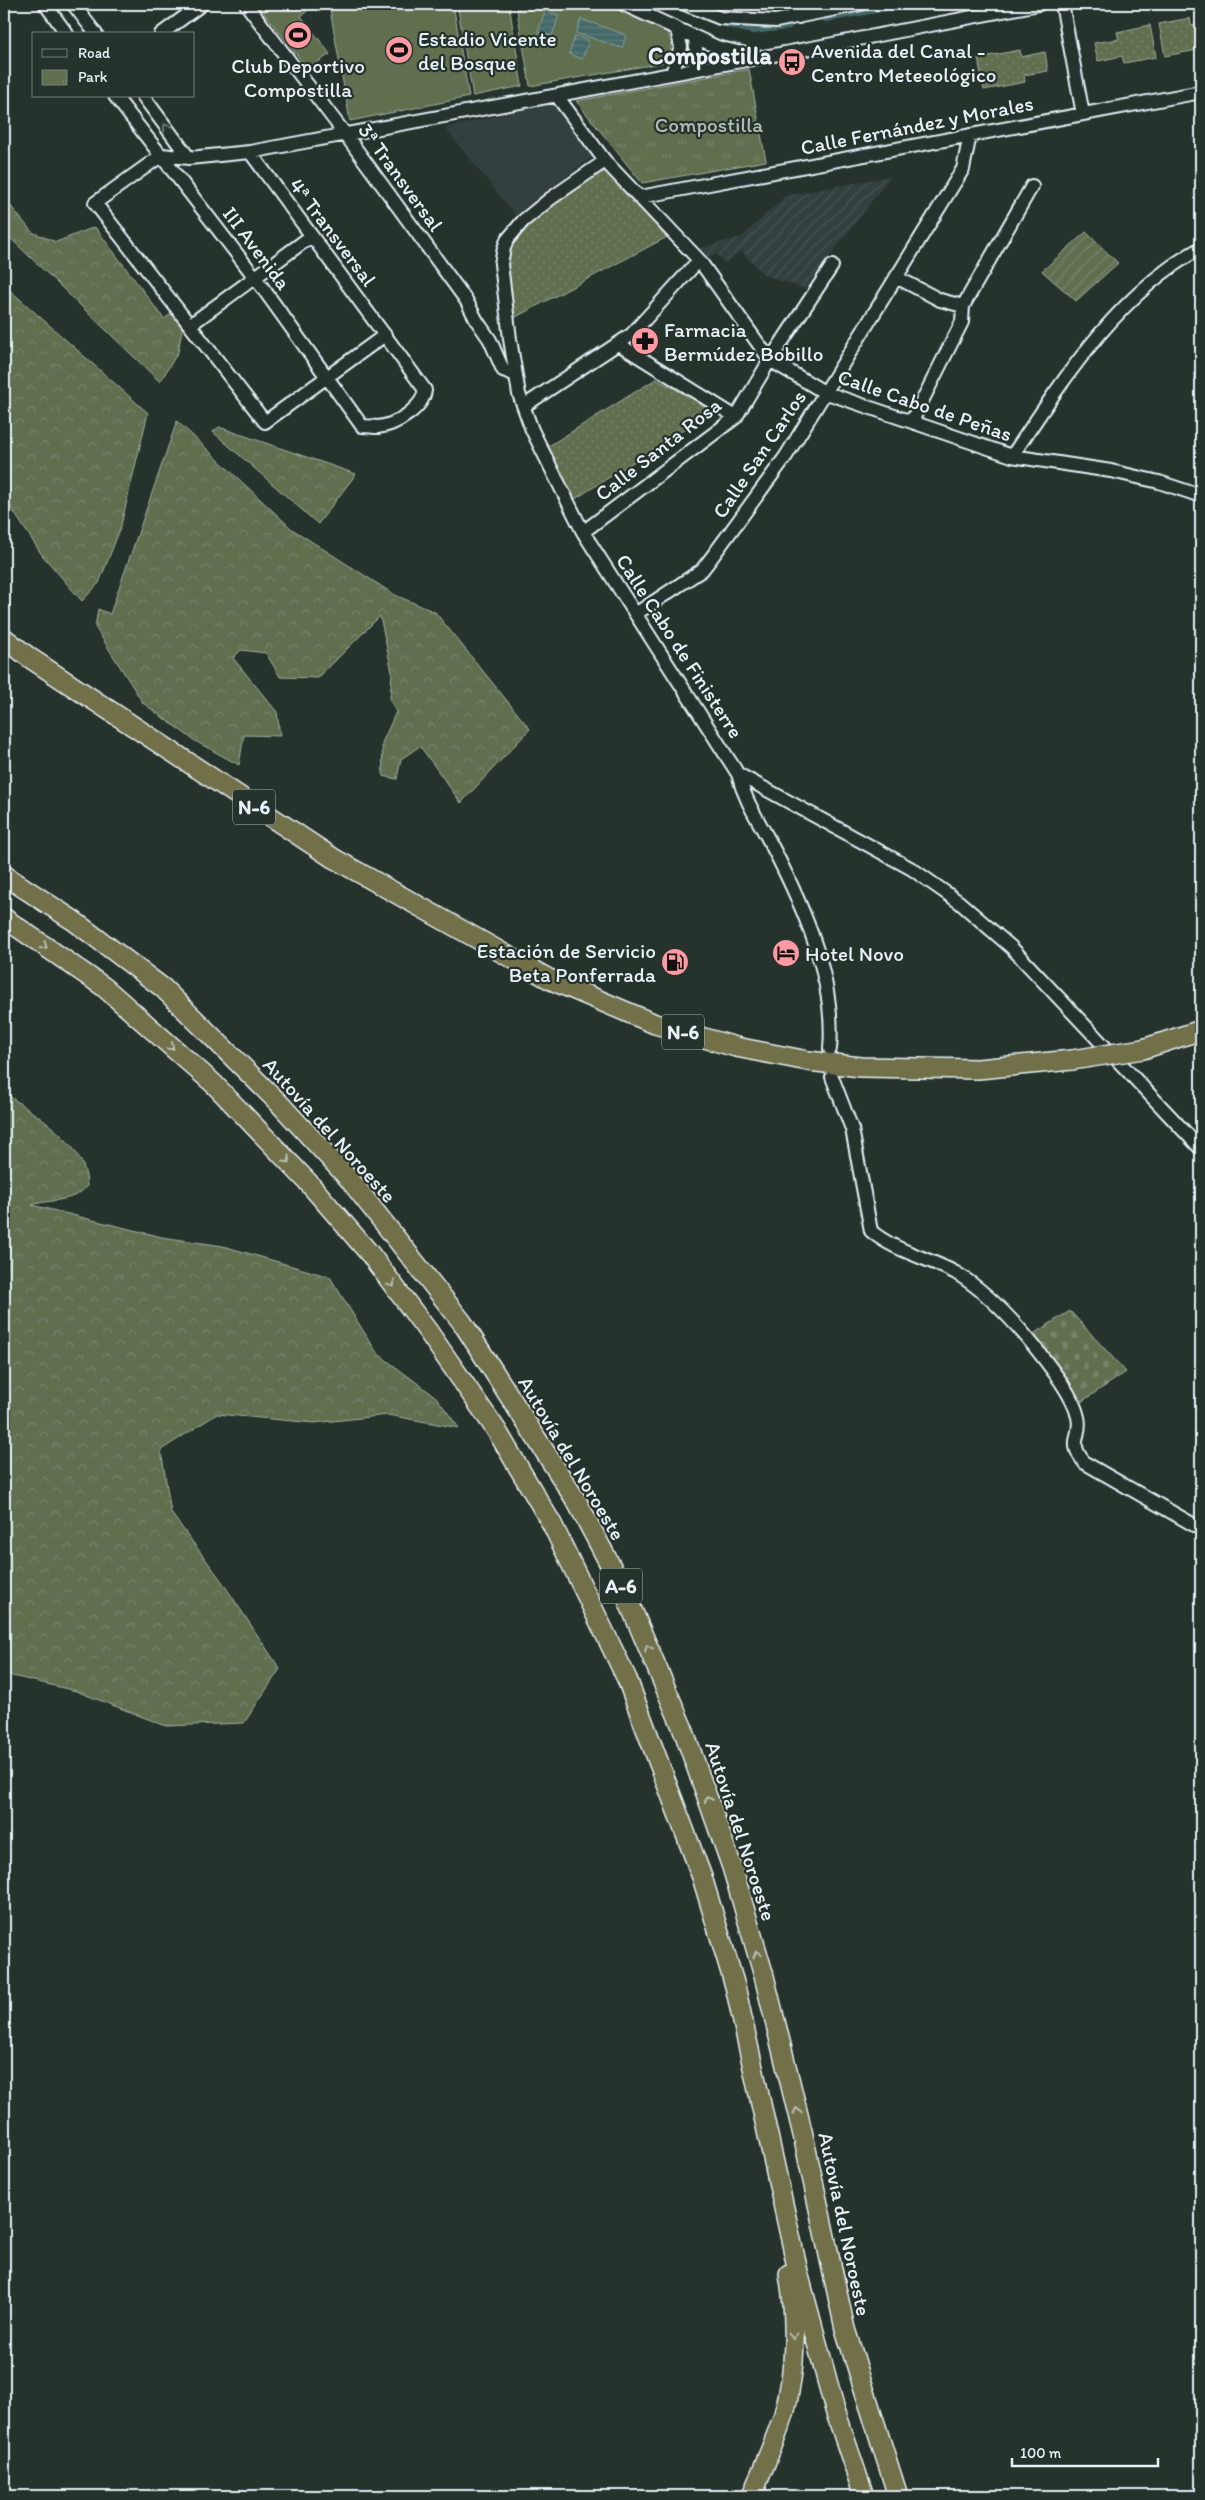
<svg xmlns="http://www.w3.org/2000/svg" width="1205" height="2500" font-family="Itim,sans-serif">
<defs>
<pattern id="industrial-furrows" width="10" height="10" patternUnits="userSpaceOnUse" patternTransform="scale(1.25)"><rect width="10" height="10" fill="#334040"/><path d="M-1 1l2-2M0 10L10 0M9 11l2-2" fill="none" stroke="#475353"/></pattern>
<pattern id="grass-dots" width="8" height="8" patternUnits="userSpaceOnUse" patternTransform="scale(1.25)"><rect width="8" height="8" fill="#606f50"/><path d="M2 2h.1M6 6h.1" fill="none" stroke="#77846a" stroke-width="1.8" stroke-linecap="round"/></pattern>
<pattern id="forest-crowns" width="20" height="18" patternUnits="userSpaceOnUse" patternTransform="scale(1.25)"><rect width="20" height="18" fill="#606f50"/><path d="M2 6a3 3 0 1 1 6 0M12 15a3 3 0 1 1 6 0" fill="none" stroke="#77846a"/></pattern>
<pattern id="cemetery-stones" width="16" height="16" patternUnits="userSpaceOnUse" patternTransform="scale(1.25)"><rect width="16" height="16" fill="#606f50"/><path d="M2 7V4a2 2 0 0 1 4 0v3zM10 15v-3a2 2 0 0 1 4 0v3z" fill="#77846a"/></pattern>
<pattern id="park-tufts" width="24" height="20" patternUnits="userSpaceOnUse" patternTransform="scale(1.25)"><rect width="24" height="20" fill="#606f50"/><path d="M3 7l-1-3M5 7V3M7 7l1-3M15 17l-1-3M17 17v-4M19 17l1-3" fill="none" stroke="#77846a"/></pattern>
<pattern id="garden-furrows" width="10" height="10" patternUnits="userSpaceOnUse" patternTransform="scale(1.25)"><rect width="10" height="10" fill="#606f50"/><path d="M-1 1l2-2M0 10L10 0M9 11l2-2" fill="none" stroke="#77846a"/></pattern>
<pattern id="water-rules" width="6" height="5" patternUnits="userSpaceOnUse" patternTransform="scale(1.25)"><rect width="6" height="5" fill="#446968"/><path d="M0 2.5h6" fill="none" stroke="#5f7f7e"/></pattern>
</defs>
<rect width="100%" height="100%" fill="#26332d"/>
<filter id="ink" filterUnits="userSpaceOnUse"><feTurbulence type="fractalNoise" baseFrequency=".02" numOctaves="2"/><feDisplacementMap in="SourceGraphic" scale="10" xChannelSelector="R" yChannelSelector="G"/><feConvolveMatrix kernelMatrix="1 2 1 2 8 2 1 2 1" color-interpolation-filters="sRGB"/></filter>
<g filter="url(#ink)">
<!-- built -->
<path fill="#334040" d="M 553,103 L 593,156 L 516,216 L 445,128 Z"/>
<!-- industrial -->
<path fill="url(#industrial-furrows)" d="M 891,176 L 805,289 L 764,275 L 741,251 L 724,263 L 717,254 L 706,258 L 700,248 L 742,237 L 785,196 Z"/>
<!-- grass -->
<path fill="url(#grass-dots)" stroke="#a4b0a4" d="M 1190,18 L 1191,25 L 1201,23 L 1201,42 L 1196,43 L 1197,50 L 1165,56 L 1159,24 Z
M 1150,25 L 1156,57 L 1124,63 L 1122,56 L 1098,61 L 1094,43 L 1119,39 L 1117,32 Z
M 1020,50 L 1021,57 L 1045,52 L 1048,71 L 1024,75 L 1025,82 L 984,90 L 978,58 Z
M 603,170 L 607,171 L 667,237 L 512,319 C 510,303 504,276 507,261 C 514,221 571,190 603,170 Z
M 656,379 L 715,410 L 575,499 L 547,447 Z"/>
<!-- forest -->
<path fill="url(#forest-crowns)" stroke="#a4b0a4" d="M 4,198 L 32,232 L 56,242 L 95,227 L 164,319 L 174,312 L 183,324 L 178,352 L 160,382 L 4,232 Z
M 4,285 L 148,413 L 120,529 L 99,583 L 82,601 L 42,555 L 4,497 Z
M 177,421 L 292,529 L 395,595 L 435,612 L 530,729 L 461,803 L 420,746 L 401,759 L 397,779 L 383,776 L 382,743 L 396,712 L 390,700 L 392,672 L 380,616 L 318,678 L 280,677 L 266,653 L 241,650 L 233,658 L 277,712 L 280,736 L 244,735 L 239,765 L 195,741 L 143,703 L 95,627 L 98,609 L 110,614 Z
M 219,427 L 356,474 L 318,524 L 213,432 Z
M 4,1092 C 35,1116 87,1142 87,1186 C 74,1203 49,1199 32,1205 L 162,1237 L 223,1246 L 330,1277 L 377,1353 L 436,1397 L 459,1428 L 388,1415 L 314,1423 L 217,1414 L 161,1450 L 171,1513 L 221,1580 L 280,1669 L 244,1723 L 166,1726 L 76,1691 L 4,1674 Z"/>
<!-- cemetery -->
<path fill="url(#cemetery-stones)" stroke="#a4b0a4" d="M 1070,1311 L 1126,1372 L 1081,1402 L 1030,1336 Z"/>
<!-- park -->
<path fill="url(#park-tufts)" stroke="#a4b0a4" d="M 749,69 L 766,161 L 642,183 L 576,101 Z"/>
<!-- garden -->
<path fill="url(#garden-furrows)" stroke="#a4b0a4" d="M 1086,232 L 1118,263 L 1076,301 L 1042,271 Z"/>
<!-- pitch -->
<path fill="#606f50" stroke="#a4b0a4" d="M 257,4 L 316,4 L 301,16 L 330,54 L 308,69 Z
M 329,4 L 453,4 L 469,97 L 350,121 Z
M 457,4 L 509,4 L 522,86 L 473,96 Z
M 516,4 L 611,4 L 668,33 C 673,45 672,54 662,63 L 530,86 Z"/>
<!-- water -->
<path fill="url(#water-rules)" stroke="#869fa2" d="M 545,11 L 559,15 L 552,36 L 538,32 Z
M 581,19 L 626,35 L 622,48 L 576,33 Z
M 575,36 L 589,41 L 582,59 L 569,54 Z"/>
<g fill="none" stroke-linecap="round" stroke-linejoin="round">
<!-- canal -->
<path stroke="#446968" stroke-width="10" d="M 826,17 L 897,4
M 716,20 L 752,29 L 787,25"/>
<!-- minor casing -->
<g stroke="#e8f1f8" stroke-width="16">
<path id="minor" d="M 45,4 L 67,34
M 73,4 L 96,34
M 246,4 L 345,134 L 466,300 L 477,321 L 490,340 L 503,370 L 516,375
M 623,4 L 717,47 L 750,55
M 685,4 L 720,18 L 776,21 L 861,4
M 788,4 L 799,17
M 1062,4 L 1083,114
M 161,34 L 202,4
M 693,70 L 697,59 L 695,38
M 672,73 L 681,47 L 677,30
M 115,96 L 254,276 L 362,426 C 367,426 373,427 378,427 C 396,425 423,408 425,390 L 250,152
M 143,96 L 189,158
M 557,96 L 605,161 L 699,260 L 770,360 L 824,392 L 1012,456 L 1111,471 L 1159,482 L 1201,496
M 162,155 L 189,158 L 250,152 L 833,44 L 1039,4
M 162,155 L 95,203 L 265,422 L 385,335
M 605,161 L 550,199 L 523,221 L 507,240 L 504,248 L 501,264 L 510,339 L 519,394 L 532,430 L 583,532 L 738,774 C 745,802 759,821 772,846 C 803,906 836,979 830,1049
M 640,197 L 1201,92
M 896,277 L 940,300 L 963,306
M 190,325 L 310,237
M 620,345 L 736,417
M 524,406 L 631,335 L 699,260
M 912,421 L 962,322 L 963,306 L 1032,186
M 1012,456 C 1063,380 1118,293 1201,248
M 583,532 L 736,417 L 770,360 L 832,266
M 637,613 L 702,570 L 712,557 L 786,456 L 963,169 L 970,135
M 738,774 L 912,869 L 959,902 L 1011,947 L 1201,1149
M 832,1077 L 852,1129 L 871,1231 C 894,1251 929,1258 956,1273 C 986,1291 1012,1319 1034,1346 C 1048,1364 1073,1394 1078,1417 C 1083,1436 1066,1441 1085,1463 L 1201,1529"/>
</g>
<!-- highway casing -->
<g stroke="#e8f1f8" stroke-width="22">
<path id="highway" d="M 4,638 L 30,658 L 333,858 L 549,979 L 655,1024 L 736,1047 L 808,1061 L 861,1067 L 978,1069 L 1072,1060
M 4,875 L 74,921 L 163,988 L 278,1102 L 350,1180 L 462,1322 L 577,1502 L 624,1591 L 683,1729 L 732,1867 L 764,1976 L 803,2135 L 845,2329 L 898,2496
M 4,918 L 104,987 L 214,1084 L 307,1181 L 370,1254 L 427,1330 L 497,1431 L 552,1524 L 627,1679 L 702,1877 L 735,1986 L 799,2276 L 835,2410 L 864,2496
M 1143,1049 L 1201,1030
M 752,2496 C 762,2469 775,2442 784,2414 C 796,2371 797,2318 789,2274"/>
</g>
<!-- minor -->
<use href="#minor" stroke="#26332d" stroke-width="12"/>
<!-- highway -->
<use href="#highway" stroke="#71704a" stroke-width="19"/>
<!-- highway-bridge casing -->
<g stroke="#e8f1f8" stroke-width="22" stroke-linecap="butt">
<path id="highway-bridge" d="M 1072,1060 L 1143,1049"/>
</g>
<!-- highway-bridge -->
<use href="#highway-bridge" stroke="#71704a" stroke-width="19"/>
</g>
<!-- one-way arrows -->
<defs><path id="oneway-chevron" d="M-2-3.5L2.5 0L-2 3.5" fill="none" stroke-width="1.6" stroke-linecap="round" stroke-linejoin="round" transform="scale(1.25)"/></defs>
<use stroke="#6a7674" href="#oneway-chevron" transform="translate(166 127) rotate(-127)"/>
<g stroke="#b8bdb2">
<use href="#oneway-chevron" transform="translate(44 946) rotate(35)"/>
<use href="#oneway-chevron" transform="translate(171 1047) rotate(41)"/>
<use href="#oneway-chevron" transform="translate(287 1160) rotate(46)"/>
<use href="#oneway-chevron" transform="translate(392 1284) rotate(53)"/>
<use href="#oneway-chevron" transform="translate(648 1648) rotate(-113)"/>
<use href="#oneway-chevron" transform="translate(708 1799) rotate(-110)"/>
<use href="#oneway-chevron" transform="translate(757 1954) rotate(-106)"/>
<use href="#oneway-chevron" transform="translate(797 2111) rotate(-104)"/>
<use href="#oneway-chevron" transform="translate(793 2336) rotate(90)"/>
</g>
</g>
<!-- icons -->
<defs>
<g id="stadium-disc" transform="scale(1.4375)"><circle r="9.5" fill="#ff9aa2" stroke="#26332d"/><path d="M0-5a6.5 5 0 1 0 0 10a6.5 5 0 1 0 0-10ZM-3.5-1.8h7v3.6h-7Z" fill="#111"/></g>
<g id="bus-disc" transform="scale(1.4375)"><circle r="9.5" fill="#ff9aa2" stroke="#26332d"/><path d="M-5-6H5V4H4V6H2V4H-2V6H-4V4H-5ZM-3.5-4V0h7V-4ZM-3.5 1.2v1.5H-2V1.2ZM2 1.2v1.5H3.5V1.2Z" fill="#111"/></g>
<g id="pharmacy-disc" transform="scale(1.4375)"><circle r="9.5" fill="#ff9aa2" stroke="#26332d"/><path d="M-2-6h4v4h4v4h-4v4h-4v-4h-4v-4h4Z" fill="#111"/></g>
<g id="hotel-disc" transform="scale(1.4375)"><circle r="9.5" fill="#ff9aa2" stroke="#26332d"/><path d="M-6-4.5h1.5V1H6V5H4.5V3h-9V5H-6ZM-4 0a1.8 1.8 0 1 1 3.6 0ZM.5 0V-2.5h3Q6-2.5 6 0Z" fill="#111"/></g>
<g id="fuel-disc" transform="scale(1.4375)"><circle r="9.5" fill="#ff9aa2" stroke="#26332d"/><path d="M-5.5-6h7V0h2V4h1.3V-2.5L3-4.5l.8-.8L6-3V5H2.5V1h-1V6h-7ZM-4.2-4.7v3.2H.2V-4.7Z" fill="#111"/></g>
</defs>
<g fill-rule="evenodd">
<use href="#stadium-disc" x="298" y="35"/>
<use href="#stadium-disc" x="399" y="50"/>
<use href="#bus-disc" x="792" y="62"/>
<use href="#pharmacy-disc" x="645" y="341"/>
<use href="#hotel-disc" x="786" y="953"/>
<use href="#fuel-disc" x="675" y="962"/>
</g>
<g text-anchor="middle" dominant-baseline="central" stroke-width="4.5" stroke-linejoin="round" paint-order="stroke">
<!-- shield labels -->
<g fill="#26332d" stroke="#aeb8bb" stroke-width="1">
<rect x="233" y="789.5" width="42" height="35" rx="4"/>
<rect x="662" y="1014.5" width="42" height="35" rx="4"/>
<rect x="600" y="1568.5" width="42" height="35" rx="4"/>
</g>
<g font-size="20" font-weight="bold" fill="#e8f1f8">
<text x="254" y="807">N-6</text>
<text x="683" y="1032">N-6</text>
<text x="621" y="1586">A-6</text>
</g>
<!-- poi labels -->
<g font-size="21" fill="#e8f1f8" stroke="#26332d" text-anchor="start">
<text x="418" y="38">Estadio Vicente<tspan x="418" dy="24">del Bosque</tspan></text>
<text x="811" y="50">Avenida del Canal -<tspan x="811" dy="24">Centro Meteeológico</tspan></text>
<text x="298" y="65" text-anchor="middle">Club Deportivo<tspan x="298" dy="24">Compostilla</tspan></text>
<text x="664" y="329">Farmacia<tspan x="664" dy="24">Bermúdez Bobillo</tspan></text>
<text x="656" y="950" text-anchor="end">Estación de Servicio<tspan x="656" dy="24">Beta Ponferrada</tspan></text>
<text x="805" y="953">Hotel Novo</text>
</g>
<!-- park labels -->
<g font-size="21" fill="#b2bdb5" stroke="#26332d">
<text x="709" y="124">Compostilla</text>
</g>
<!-- street labels -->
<g font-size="21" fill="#e8f1f8" stroke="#26332d">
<text transform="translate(917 125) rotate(-11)">Calle Fernández y Morales</text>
<text transform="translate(401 177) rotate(54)">3ª Transversal</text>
<text transform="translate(333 232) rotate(53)">4ª Transversal</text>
<text transform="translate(257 248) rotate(53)">III Avenida</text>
<text transform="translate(925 405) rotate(19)">Calle Cabo de Peñas</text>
<text transform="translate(658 449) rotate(-38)">Calle Santa Rosa</text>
<text transform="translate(759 454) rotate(-56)">Calle San Carlos</text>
<text transform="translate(680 646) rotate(57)">Calle Cabo de Finisterre</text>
<text transform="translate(330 1130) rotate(48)">Autovía del Noroeste</text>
<text transform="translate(572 1458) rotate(59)">Autovía del Noroeste</text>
<text transform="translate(741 1831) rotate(72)">Autovía del Noroeste</text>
<text transform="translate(845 2224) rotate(78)">Autovía del Noroeste</text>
</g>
<!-- quarter labels -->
<g font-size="24" font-weight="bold" fill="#e8f1f8" stroke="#26332d">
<text x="710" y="55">Compostilla</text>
</g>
</g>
<!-- margin -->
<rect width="1205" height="2500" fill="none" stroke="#26332d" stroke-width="20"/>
<rect x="10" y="10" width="1185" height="2480" fill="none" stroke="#e8f1f8" stroke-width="2" filter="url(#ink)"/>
<!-- legend -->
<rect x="32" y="32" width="162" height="65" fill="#26332d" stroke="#747f7e"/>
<rect x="42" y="49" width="25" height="8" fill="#26332d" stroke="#747f7e"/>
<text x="78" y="58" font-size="15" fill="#e8f1f8">Road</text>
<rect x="42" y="70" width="25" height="15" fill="url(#park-tufts)" stroke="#747f7e"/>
<text x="78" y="82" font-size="15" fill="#e8f1f8">Park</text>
<!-- scale -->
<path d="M1012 2458v8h146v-8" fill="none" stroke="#e8f1f8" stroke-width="2.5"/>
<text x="1020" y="2458" font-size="15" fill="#e8f1f8" stroke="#26332d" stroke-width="4" paint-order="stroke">100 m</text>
</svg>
